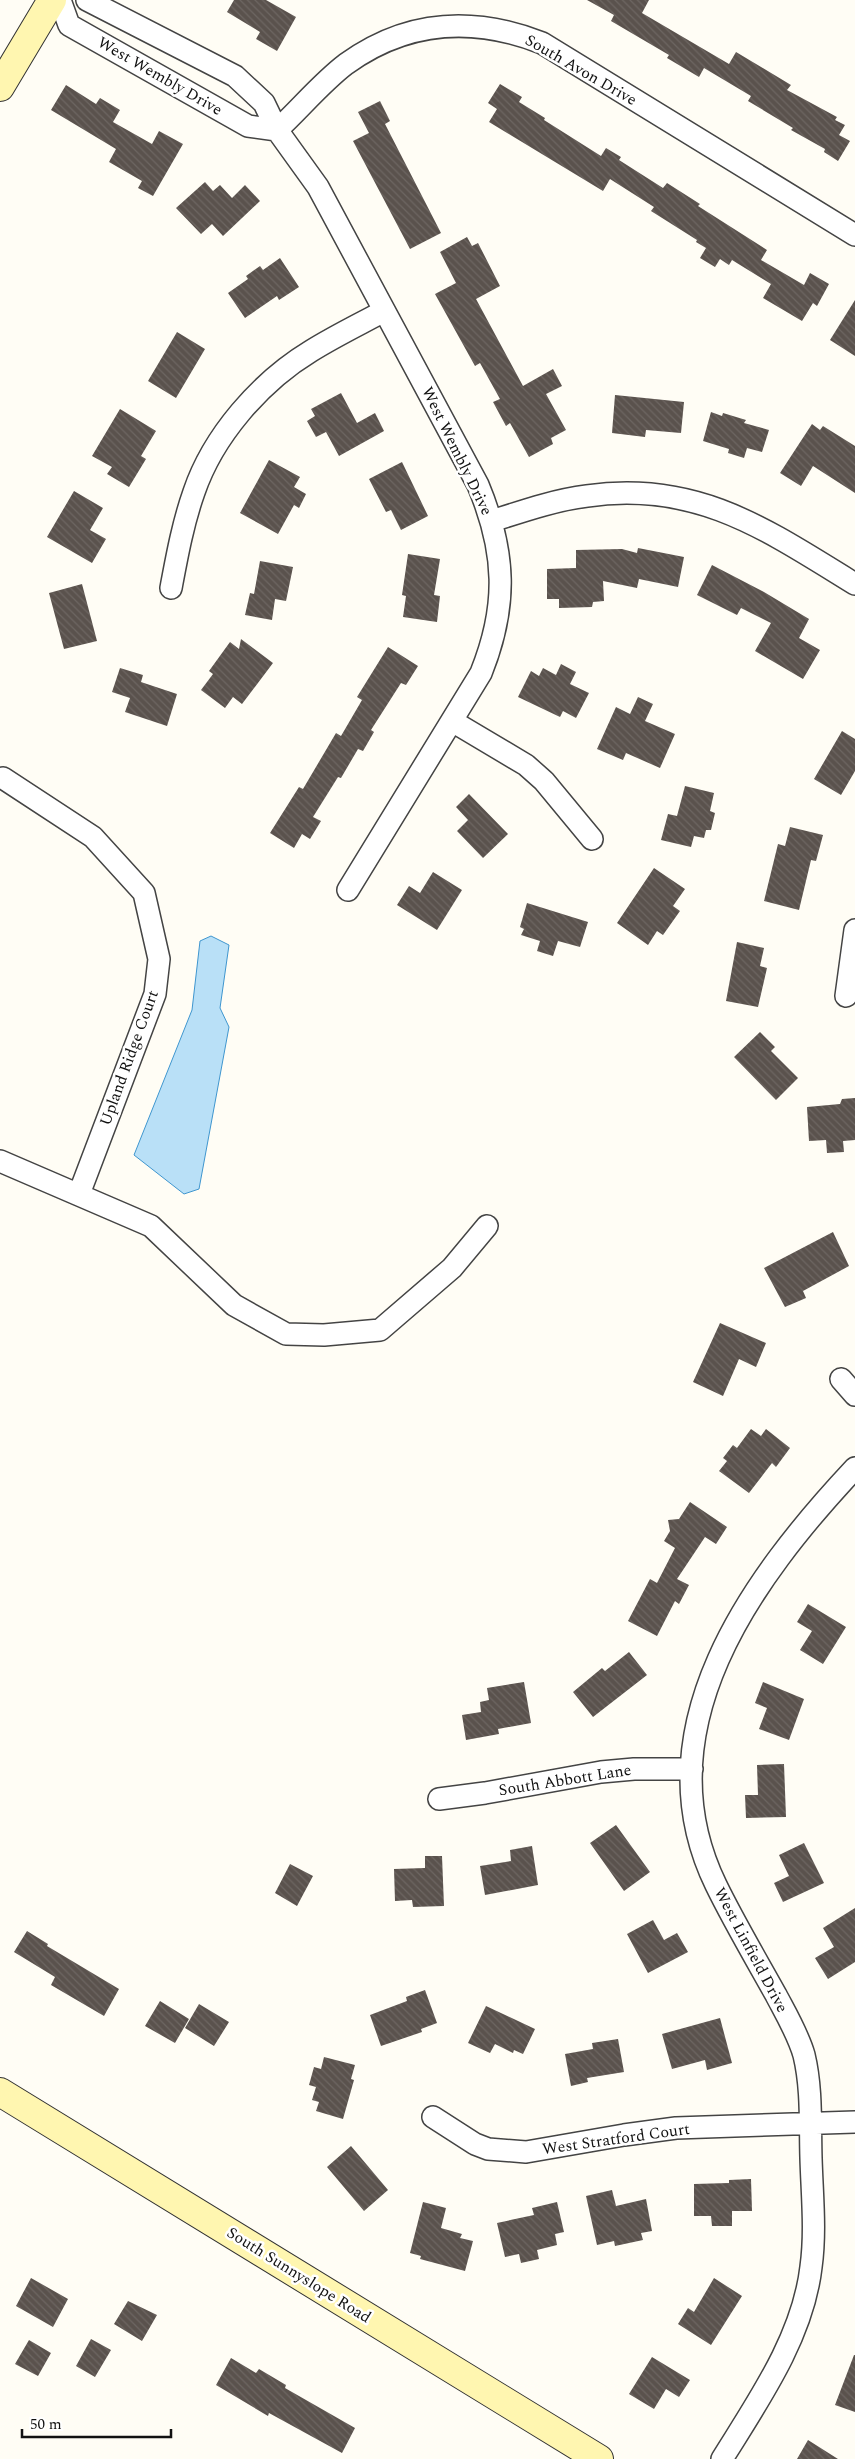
<svg xmlns="http://www.w3.org/2000/svg" width="855" height="2459" font-family="Spectral,serif">
<defs>
<pattern id="building-back-hatch" width="6" height="6" patternUnits="userSpaceOnUse" patternTransform="scale(1.25)"><rect width="6" height="6" fill="#5a524d"/><path d="M-1 5l2 2M0 0l6 6M5-1l2 2" fill="none" stroke="#6d6662"/></pattern>
</defs>
<rect width="100%" height="100%" fill="#fffdf5"/>
<!-- water -->
<path fill="#b9e0f7" stroke="#3f96cf" d="M 211,936 L 229,945 L 220,1008 L 229,1027 L 199,1189 L 184,1194 L 134,1155 L 192,1010 L 200,941 Z"/>
<!-- building -->
<path fill="url(#building-back-hatch)" d="M 234,0 L 266,0 L 296,17 L 277,51 L 256,39 L 260,32 L 227,12 Z
M 587,0 L 649,0 L 642,13 L 729,64 L 736,52 L 791,85 L 787,90 L 837,117 L 835,120 L 845,125 L 839,135 L 850,141 L 838,161 L 824,152 L 825,149 L 791,130 L 793,128 L 748,101 L 751,96 L 704,68 L 699,77 L 667,58 L 669,55 L 611,21 L 614,15 Z
M 500,84 L 522,97 L 519,102 L 545,118 L 544,120 L 601,156 L 606,148 L 621,157 L 619,160 L 663,188 L 667,183 L 700,204 L 698,206 L 767,250 L 761,260 L 804,285 L 810,273 L 829,284 L 817,306 L 813,303 L 802,321 L 763,298 L 771,284 L 732,260 L 729,265 L 720,259 L 715,267 L 700,258 L 706,248 L 696,242 L 697,240 L 651,211 L 654,207 L 610,179 L 603,191 L 489,122 L 497,109 L 488,103 Z
M 66,85 L 96,104 L 100,98 L 120,110 L 113,122 L 152,144 L 159,131 L 183,144 L 153,196 L 138,188 L 142,181 L 109,162 L 116,149 L 51,110 Z
M 380,101 L 390,121 L 385,124 L 441,233 L 410,249 L 353,141 L 369,133 L 358,112 Z
M 205,182 L 213,191 L 220,185 L 232,198 L 245,185 L 260,201 L 223,236 L 212,224 L 201,234 L 176,208 Z
M 467,237 L 472,246 L 478,243 L 500,286 L 476,299 L 523,386 L 553,369 L 562,386 L 546,394 L 566,430 L 551,438 L 553,444 L 529,457 L 510,423 L 506,426 L 493,402 L 500,399 L 480,363 L 475,366 L 435,294 L 456,283 L 440,252 Z
M 280,258 L 299,287 L 279,300 L 277,296 L 245,318 L 228,293 L 248,279 L 246,276 L 260,266 L 263,270 Z
M 855,300 L 855,356 L 830,340 Z
M 177,332 L 205,349 L 176,398 L 148,381 Z
M 341,393 L 357,423 L 375,413 L 384,431 L 339,456 L 326,432 L 316,437 L 307,421 L 315,416 L 311,409 Z
M 615,395 L 684,402 L 681,433 L 646,430 L 645,437 L 612,433 Z
M 120,409 L 156,431 L 141,456 L 146,459 L 129,487 L 107,474 L 112,467 L 92,456 Z
M 711,412 L 722,416 L 723,413 L 746,420 L 744,423 L 769,430 L 762,452 L 747,448 L 744,458 L 728,453 L 729,449 L 703,441 Z
M 812,424 L 820,430 L 823,426 L 855,446 L 855,493 L 813,466 L 801,486 L 780,473 Z
M 269,460 L 300,477 L 294,487 L 306,494 L 299,508 L 294,505 L 278,534 L 240,513 Z
M 402,462 L 428,516 L 401,530 L 391,510 L 386,512 L 369,479 Z
M 74,491 L 103,508 L 90,530 L 106,539 L 92,563 L 47,537 Z
M 638,548 L 684,557 L 678,587 L 639,579 L 637,588 L 603,581 L 604,601 L 593,602 L 592,607 L 559,608 L 559,599 L 547,599 L 547,569 L 576,568 L 576,550 L 622,549 L 637,553 Z
M 408,554 L 440,559 L 434,595 L 440,596 L 437,622 L 403,617 L 406,596 L 402,595 Z
M 260,561 L 293,567 L 286,601 L 275,599 L 272,620 L 245,615 L 250,593 L 254,594 Z
M 712,565 L 764,592 L 809,619 L 799,638 L 820,650 L 803,679 L 755,651 L 771,623 L 741,608 L 737,615 L 697,595 Z
M 82,584 L 97,641 L 64,649 L 49,593 Z
M 241,639 L 273,663 L 242,704 L 233,697 L 225,708 L 201,690 L 213,674 L 209,671 L 230,642 L 239,649 Z
M 388,647 L 418,666 L 406,685 L 401,683 L 371,730 L 374,732 L 363,751 L 358,749 L 341,778 L 338,777 L 313,817 L 321,821 L 310,839 L 302,834 L 294,848 L 270,833 L 299,787 L 303,789 L 336,733 L 341,736 L 362,700 L 357,697 Z
M 561,664 L 576,672 L 570,684 L 589,693 L 576,718 L 563,711 L 560,717 L 518,697 L 531,671 L 539,676 L 543,668 L 556,675 Z
M 120,668 L 143,675 L 141,682 L 177,694 L 167,726 L 125,712 L 130,698 L 112,692 Z
M 638,697 L 653,704 L 645,721 L 675,734 L 660,768 L 626,753 L 623,760 L 597,749 L 616,707 L 630,714 Z
M 842,731 L 855,739 L 855,771 L 841,795 L 814,779 Z
M 685,786 L 714,793 L 710,811 L 715,813 L 711,830 L 706,830 L 704,838 L 694,836 L 691,847 L 661,840 L 668,814 L 677,816 Z
M 469,794 L 508,834 L 483,858 L 457,831 L 468,820 L 456,807 Z
M 790,827 L 823,835 L 816,861 L 811,860 L 799,910 L 764,901 L 778,844 L 785,846 Z
M 654,868 L 685,889 L 673,906 L 680,911 L 663,935 L 657,931 L 648,945 L 617,923 Z
M 433,872 L 462,890 L 437,930 L 397,905 L 409,886 L 420,893 Z
M 527,903 L 588,922 L 580,947 L 558,941 L 553,956 L 537,951 L 540,941 L 521,935 L 524,929 L 520,927 Z
M 737,942 L 764,948 L 760,966 L 767,968 L 758,1007 L 726,1001 Z
M 760,1032 L 775,1047 L 771,1051 L 798,1078 L 776,1100 L 734,1057 Z
M 855,1098 L 855,1140 L 843,1141 L 844,1152 L 827,1153 L 826,1140 L 809,1141 L 807,1107 L 840,1104 L 842,1099 Z
M 833,1232 L 849,1266 L 803,1291 L 806,1298 L 785,1307 L 764,1268 Z
M 720,1323 L 766,1343 L 756,1367 L 739,1359 L 723,1396 L 693,1382 Z
M 751,1429 L 761,1436 L 766,1429 L 790,1448 L 776,1467 L 772,1463 L 749,1493 L 719,1471 L 727,1461 L 723,1458 L 733,1445 L 737,1448 Z
M 690,1502 L 727,1527 L 716,1544 L 705,1537 L 677,1579 L 689,1585 L 679,1604 L 675,1601 L 657,1636 L 628,1621 L 650,1579 L 657,1583 L 675,1548 L 664,1541 L 670,1531 L 668,1520 L 679,1519 Z
M 808,1604 L 846,1627 L 823,1664 L 800,1650 L 812,1631 L 797,1622 Z
M 629,1652 L 647,1675 L 593,1717 L 573,1692 L 602,1668 L 605,1671 Z
M 524,1682 L 531,1723 L 498,1729 L 499,1734 L 466,1740 L 462,1715 L 481,1712 L 480,1702 L 489,1700 L 487,1688 Z
M 763,1682 L 804,1699 L 789,1740 L 759,1729 L 767,1708 L 755,1703 Z
M 784,1764 L 786,1817 L 746,1818 L 745,1795 L 758,1795 L 757,1765 Z
M 616,1825 L 650,1872 L 624,1891 L 590,1843 Z
M 804,1843 L 824,1883 L 783,1902 L 774,1883 L 789,1876 L 779,1855 Z
M 532,1846 L 538,1885 L 485,1895 L 480,1866 L 511,1861 L 510,1850 Z
M 425,1856 L 442,1856 L 444,1906 L 413,1907 L 412,1900 L 395,1901 L 394,1869 L 425,1868 Z
M 290,1864 L 313,1876 L 297,1906 L 275,1893 Z
M 855,1908 L 855,1962 L 828,1979 L 815,1958 L 834,1947 L 823,1928 Z
M 653,1920 L 664,1940 L 677,1933 L 688,1952 L 648,1973 L 627,1934 Z
M 27,1931 L 48,1944 L 47,1946 L 119,1989 L 104,2016 L 51,1985 L 55,1977 L 14,1952 Z
M 425,1990 L 437,2023 L 421,2029 L 422,2032 L 381,2046 L 370,2015 L 407,2001 L 406,1997 Z
M 160,2001 L 189,2019 L 175,2043 L 145,2026 Z
M 199,2004 L 229,2022 L 214,2046 L 185,2028 Z
M 486,2006 L 535,2029 L 523,2054 L 514,2050 L 513,2053 L 495,2044 L 490,2053 L 468,2043 Z
M 720,2018 L 732,2063 L 707,2070 L 705,2060 L 672,2069 L 662,2034 Z
M 618,2039 L 624,2072 L 587,2078 L 588,2082 L 571,2086 L 565,2054 L 593,2049 L 592,2043 Z
M 324,2057 L 355,2065 L 351,2079 L 354,2080 L 343,2119 L 316,2111 L 319,2102 L 312,2100 L 316,2087 L 309,2085 L 314,2067 L 321,2069 Z
M 351,2146 L 388,2190 L 364,2211 L 327,2167 Z
M 751,2179 L 752,2211 L 732,2211 L 732,2226 L 712,2226 L 711,2216 L 694,2216 L 694,2184 L 729,2183 L 729,2180 Z
M 612,2190 L 616,2206 L 646,2199 L 652,2231 L 641,2233 L 643,2240 L 615,2246 L 614,2241 L 597,2245 L 586,2196 Z
M 423,2202 L 446,2208 L 441,2228 L 462,2234 L 460,2238 L 473,2241 L 465,2271 L 420,2259 L 421,2256 L 410,2253 Z
M 557,2202 L 564,2232 L 555,2234 L 557,2245 L 537,2250 L 539,2259 L 521,2263 L 519,2254 L 505,2257 L 497,2223 L 534,2215 L 532,2208 Z
M 31,2278 L 68,2299 L 53,2327 L 16,2306 Z
M 714,2278 L 742,2296 L 711,2345 L 678,2324 L 688,2308 L 694,2312 Z
M 128,2301 L 157,2315 L 142,2341 L 114,2324 Z
M 91,2339 L 111,2350 L 95,2377 L 76,2366 Z
M 29,2340 L 51,2353 L 38,2376 L 15,2364 Z
M 854,2355 L 855,2355 L 855,2412 L 835,2405 Z
M 652,2357 L 690,2380 L 679,2397 L 666,2389 L 654,2409 L 629,2394 Z
M 231,2358 L 256,2373 L 259,2369 L 286,2385 L 285,2388 L 355,2428 L 342,2453 L 269,2413 L 268,2416 L 216,2385 Z
M 808,2440 L 838,2459 L 797,2459 Z"/>
<g fill="none" stroke-linecap="round" stroke-linejoin="round">
<!-- street casing -->
<g stroke="#444" stroke-width="24">
<path id="street" d="M 60,0 L 69,25 L 248,126 L 277,130
M 87,0 L 235,76 L 264,103 L 277,130 L 318,187 L 478,485 C 506,552 508,606 481,673 L 348,890
M 277,130 C 300,109 321,83 346,64 C 407,20 473,16 542,43 L 855,235
M 492,521 C 523,511 555,500 587,496 C 697,480 767,530 855,584
M 171,588 C 177,556 183,523 194,492 C 213,436 260,382 311,351 C 335,336 360,324 384,311
M 452,721 L 526,765 L 544,781 L 592,839
M 3,778 L 93,837 L 144,893 L 159,959 L 155,994 L 79,1194
M 846,996 L 855,930
M 0,1161 L 151,1226 L 234,1305 L 286,1334 L 324,1335 L 380,1330 L 452,1268 L 487,1226
M 841,1379 L 855,1395
M 439,1799 L 485,1793 L 601,1772 L 634,1769 L 692,1769
M 433,2117 L 475,2144 L 488,2149 L 526,2152 L 624,2135 L 676,2128 L 855,2122
M 722,2459 C 758,2401 803,2337 811,2267 C 816,2231 812,2194 811,2158 C 810,2124 812,2088 804,2055 C 798,2034 786,2014 776,1995 C 756,1959 734,1922 716,1885 C 640,1729 752,1578 855,1468"/>
</g>
<!-- secondary casing -->
<g stroke="#333" stroke-width="30">
<path id="secondary" d="M 0,87 L 52,0
M 0,2092 L 599,2459"/>
</g>
<!-- street -->
<use href="#street" stroke="#fff" stroke-width="21"/>
<!-- secondary -->
<use href="#secondary" stroke="#fff6b0" stroke-width="28"/>
</g>
<g text-anchor="middle" dominant-baseline="central" stroke-width="5" stroke-linejoin="round" paint-order="stroke">
<!-- street labels -->
<g font-size="16" fill="#111" stroke="#fff">
<text transform="translate(581 70) rotate(30)">South Avon Drive</text>
<text transform="translate(160 76) rotate(30)">West Wembly Drive</text>
<text transform="translate(457 451) rotate(64)">West Wembly Drive</text>
<text transform="translate(129 1058) rotate(-70)">Upland Ridge Court</text>
<text transform="translate(565 1780) rotate(-9)">South Abbott Lane</text>
<text transform="translate(751 1950) rotate(62)">West Linfield Drive</text>
<text transform="translate(616 2139) rotate(-8)">West Stratford Court</text>
<text transform="translate(299 2275) rotate(32)">South Sunnyslope Road</text>
</g>
</g>
<!-- scale -->
<path d="M22 2429v8h149v-8" fill="none" stroke="#111111" stroke-width="2.5"/>
<text x="30" y="2429" font-size="15" fill="#111111" stroke="#ffffff" stroke-width="4" paint-order="stroke">50 m</text>
</svg>
